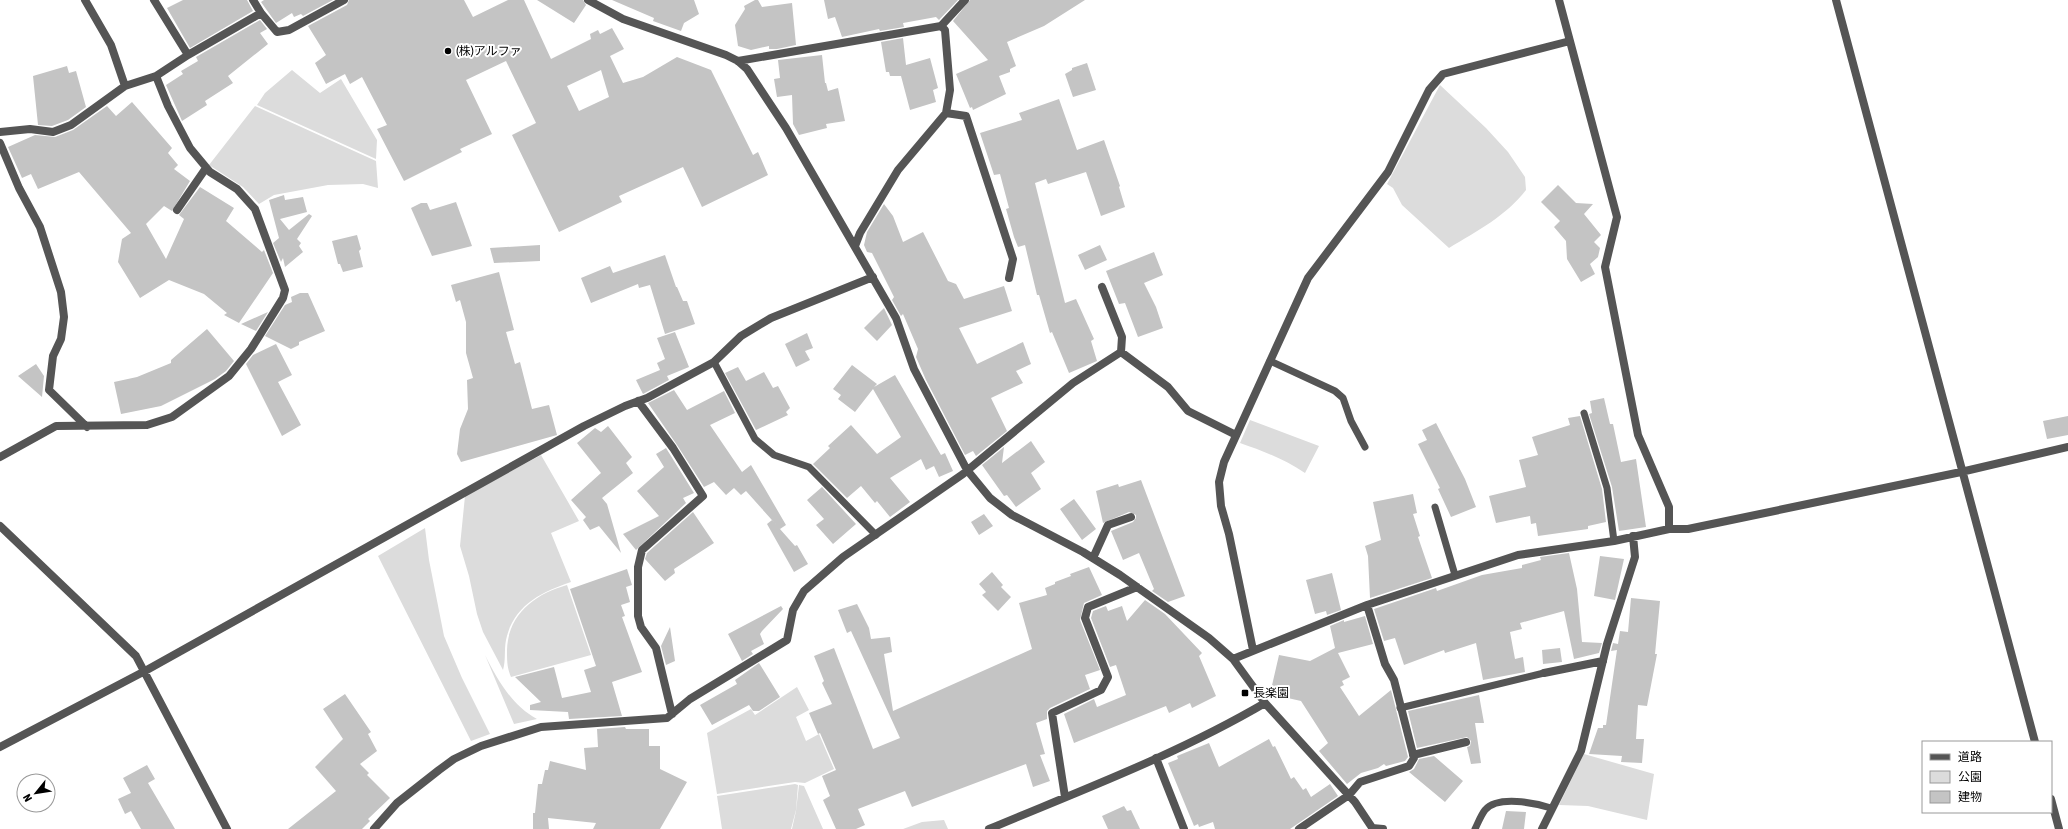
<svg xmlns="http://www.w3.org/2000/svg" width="2068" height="829" font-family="'Asap Condensed','Noto Sans JP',sans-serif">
<rect width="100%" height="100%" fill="#fff"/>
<!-- green -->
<path fill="#dcdcdc" d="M 292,70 L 320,93 L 341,79 L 377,140 L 376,159 L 257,105 L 265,93 Z
M 1440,85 L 1486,128 L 1508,152 L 1525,177 L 1526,190 C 1506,216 1477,231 1449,248 L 1402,205 L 1393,188 L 1387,184 Z
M 255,106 L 376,161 L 378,188 L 363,184 L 328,185 L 274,195 L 259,204 L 243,187 L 209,165 Z
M 1250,420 L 1319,446 L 1305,473 C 1284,459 1263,451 1240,443 Z
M 541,455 L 579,521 L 551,533 L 571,582 C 541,592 513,606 506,640 C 504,650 506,660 503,670 L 483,632 L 477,614 L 469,576 L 460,546 L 465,496 Z
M 425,528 L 429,560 L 444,636 L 462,678 L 490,734 L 471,741 L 378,556 Z
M 567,585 L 591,655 L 511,677 C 507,668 507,660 507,650 C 508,614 535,594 567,585 Z
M 485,655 C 497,679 512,706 537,719 L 514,724 Z
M 797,687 L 809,710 L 796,717 L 806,741 L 819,734 L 834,769 L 805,783 L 795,782 L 717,794 L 707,733 L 751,709 L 755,715 Z
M 1584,754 L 1654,774 L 1647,820 L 1588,806 L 1559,805 Z
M 795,784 L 798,785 L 796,810 L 791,829 L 722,829 L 717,796 Z
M 799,785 L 804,786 L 823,829 L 792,829 L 796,811 Z
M 944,820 L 948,829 L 903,829 L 922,822 Z"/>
<!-- building -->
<path fill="#c4c4c4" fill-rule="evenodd" d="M 183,0 L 247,0 L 253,11 L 190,48 L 167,8 Z
M 264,0 L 333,0 L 303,16 L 301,14 L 294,17 L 292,13 L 276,23 L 261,2 Z
M 349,0 L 464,0 L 473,17 L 508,0 L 524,0 L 551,59 L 591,39 L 590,34 L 598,30 L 600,34 L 612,28 L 624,49 L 610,56 L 623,83 L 643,77 L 677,57 L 711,70 L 753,155 L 758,152 L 768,175 L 702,207 L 683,167 L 619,196 L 622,202 L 559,232 L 512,135 L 536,123 L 506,61 L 466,80 L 492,134 L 460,149 L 462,152 L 404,181 L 377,129 L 387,125 L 362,77 L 350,84 L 345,74 L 326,84 L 315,63 L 326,55 L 308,26 L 347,5 ZM 601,70 L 609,97 L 579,111 L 567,86 Z
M 537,0 L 583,0 L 586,5 L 574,23 Z
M 612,0 L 694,0 L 699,14 L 684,23 L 681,31 L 653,21 L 654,18 Z
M 755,0 L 758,0 L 762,7 L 792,3 L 796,45 L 777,49 L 769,49 L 769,46 L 751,50 L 738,46 L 735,25 L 745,9 L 744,6 Z
M 824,0 L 958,0 L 939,20 L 936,17 L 903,23 L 904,27 L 880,31 L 879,29 L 842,37 L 835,17 L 828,19 Z
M 970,0 L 1085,0 L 1044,26 L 1007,42 L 1016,66 L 1010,69 L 1010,72 L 999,76 L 1006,94 L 973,110 L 972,107 L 970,108 L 956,74 L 988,60 L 953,21 Z
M 260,20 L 267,29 L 260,33 L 268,44 L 228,76 L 233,83 L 205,101 L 207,105 L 182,121 L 166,85 L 183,74 L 181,71 L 198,61 L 196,57 Z
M 903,38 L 906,65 L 930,58 L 938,88 L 933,90 L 936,102 L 910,110 L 901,76 L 890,76 L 889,72 L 886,72 L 881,42 Z
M 822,55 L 825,83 L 826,83 L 828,91 L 838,88 L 845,121 L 826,124 L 827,128 L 799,135 L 793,124 L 792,95 L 777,97 L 774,79 L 780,78 L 778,60 Z
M 1087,63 L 1096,90 L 1073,97 L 1065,74 L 1072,70 L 1072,68 Z
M 67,66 L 69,73 L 76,71 L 86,107 L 68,120 L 52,126 L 38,125 L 33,76 Z
M 1059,99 L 1077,150 L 1104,140 L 1120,186 L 1119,187 L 1125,207 L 1101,216 L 1086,172 L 1048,184 L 1046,179 L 1035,183 L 1065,303 L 1076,299 L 1094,339 L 1091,341 L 1097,361 L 1069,373 L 1052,332 L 1050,333 L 1039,295 L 1037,295 L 1025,245 L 1018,247 L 1014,237 L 1006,209 L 1009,208 L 1000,174 L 994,175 L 980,133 L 1022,120 L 1019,113 Z
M 132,102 L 172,148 L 168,153 L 178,165 L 174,169 L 190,181 L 172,211 L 164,206 L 146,224 L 166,259 L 184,219 L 179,215 L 200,187 L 234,208 L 226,221 L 262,252 L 264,250 L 273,273 L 239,323 L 224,315 L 227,313 L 204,294 L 169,280 L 140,298 L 118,262 L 122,239 L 131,233 L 79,172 L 38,189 L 31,174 L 22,178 L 8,147 L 35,135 L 55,137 L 73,130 L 107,106 L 116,116 Z
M 1558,185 L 1576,203 L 1593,204 L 1584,214 L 1601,235 L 1594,242 L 1600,248 L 1598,257 L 1590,264 L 1595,274 L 1581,282 L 1567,259 L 1566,241 L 1554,227 L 1560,221 L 1541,202 Z
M 284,195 L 285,200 L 303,197 L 307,212 L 280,219 L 289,230 L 309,214 L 312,216 L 297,239 L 301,243 L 299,246 L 303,252 L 285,267 L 283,258 L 281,262 L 273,243 L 279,238 L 269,200 Z
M 456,202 L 472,246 L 432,256 L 411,208 L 421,203 L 427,203 L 430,210 Z
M 884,204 L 893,216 L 903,242 L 923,232 L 948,281 L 956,284 L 964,299 L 1004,286 L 1012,311 L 959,328 L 977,364 L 1023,342 L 1031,364 L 1016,371 L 1023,383 L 991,398 L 1007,431 L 976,456 L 973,451 L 965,455 L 926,380 L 916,357 L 918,349 L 903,314 L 901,316 L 892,300 L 894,297 L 872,253 L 867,252 L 864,245 L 867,232 Z
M 357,235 L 361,249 L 359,251 L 363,267 L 343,272 L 340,264 L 338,264 L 332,241 Z
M 540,245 L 540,261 L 494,263 L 490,248 Z
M 1100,245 L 1107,260 L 1085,270 L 1078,255 Z
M 1154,252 L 1163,275 L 1144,283 L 1156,307 L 1163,328 L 1138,337 L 1125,303 L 1119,304 L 1106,271 Z
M 665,255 L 676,287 L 677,287 L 683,301 L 687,301 L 695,324 L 665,334 L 650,285 L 639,288 L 638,284 L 591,303 L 581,278 L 610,266 L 613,273 Z
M 499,272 L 514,330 L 506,332 L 515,364 L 520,362 L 532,409 L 549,405 L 557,435 L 461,462 L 457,454 L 460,429 L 468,409 L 467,380 L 473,378 L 466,353 L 466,322 L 460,300 L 456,302 L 451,285 Z
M 300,293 L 308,293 L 325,331 L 299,342 L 299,345 L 291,349 L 265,336 L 285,305 L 292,302 L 291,297 Z
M 884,308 L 892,325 L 877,341 L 864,328 Z
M 268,312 L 256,331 L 241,324 Z
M 207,329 L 234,361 L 226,371 L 215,379 L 161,406 L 121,414 L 114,382 L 137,377 L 171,363 L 171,360 Z
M 675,332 L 689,367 L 667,376 L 669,380 L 643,394 L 636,380 L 660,370 L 657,363 L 665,359 L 657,338 Z
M 807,333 L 813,348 L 805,351 L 810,360 L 796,367 L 785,344 Z
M 276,344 L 292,375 L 278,382 L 301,425 L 282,436 L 246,364 L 253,355 Z
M 36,364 L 44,376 L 42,397 L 18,376 Z
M 852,365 L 877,384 L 874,387 L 895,375 L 941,455 L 945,453 L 953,471 L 939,477 L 934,466 L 926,470 L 921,459 L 890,478 L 910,502 L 890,517 L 877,501 L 875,503 L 861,486 L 847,498 L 813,464 L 830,448 L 828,446 L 851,425 L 877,454 L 901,437 L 873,389 L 855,412 L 838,399 L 841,395 L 833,389 Z
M 738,367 L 746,381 L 764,372 L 773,388 L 778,386 L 790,408 L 786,412 L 788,415 L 756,430 L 725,373 Z
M 674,390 L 687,410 L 724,391 L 735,413 L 710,425 L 742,472 L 751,465 L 786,525 L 780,529 L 746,491 L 741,495 L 734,488 L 726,495 L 714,482 L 704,487 L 677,445 L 648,403 Z
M 1604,398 L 1610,424 L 1613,424 L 1621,462 L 1636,459 L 1646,527 L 1619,531 L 1612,487 L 1589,414 L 1592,413 L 1590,401 Z
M 1580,416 L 1602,489 L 1606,522 L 1588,526 L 1588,529 L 1538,536 L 1536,523 L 1531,524 L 1530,516 L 1496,523 L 1489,496 L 1526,487 L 1519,460 L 1538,455 L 1532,437 L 1570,425 L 1568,418 Z
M 2068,416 L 2068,435 L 2047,439 L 2043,421 Z
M 1436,423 L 1465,479 L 1476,507 L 1451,517 L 1438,489 L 1440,488 L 1418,444 L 1427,440 L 1422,430 Z
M 608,426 L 632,457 L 626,463 L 633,473 L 602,498 L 607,504 L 621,553 L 599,526 L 590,530 L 583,520 L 586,517 L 571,500 L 601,473 L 577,443 L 595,428 L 601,432 Z
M 1031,441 L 1045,462 L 1031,473 L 1041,489 L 1016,507 L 1007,495 L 1004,496 L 982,465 L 1004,447 L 1002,463 Z
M 666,448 L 694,493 L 683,498 L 686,503 L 636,550 L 623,534 L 659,516 L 637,491 L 664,467 L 656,454 Z
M 1141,480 L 1185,596 L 1168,602 L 1152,591 L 1154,589 L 1139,553 L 1123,560 L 1111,531 L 1133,522 L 1136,518 L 1136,515 L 1129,512 L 1103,523 L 1096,491 L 1118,484 L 1119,487 Z
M 822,487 L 856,524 L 833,544 L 816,525 L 824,519 L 807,500 Z
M 1413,494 L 1417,513 L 1413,514 L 1420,536 L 1418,537 L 1432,578 L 1370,598 L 1368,556 L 1365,546 L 1381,540 L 1373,502 Z
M 1074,499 L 1096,529 L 1082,540 L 1060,509 Z
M 693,512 L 714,543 L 674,569 L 675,573 L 665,581 L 645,559 L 647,553 Z
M 984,514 L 993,526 L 979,535 L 971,522 Z
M 772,520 L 795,546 L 797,545 L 808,564 L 794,572 L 767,524 Z
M 1569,553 L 1577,589 L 1582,642 L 1602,643 L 1599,653 L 1574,659 L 1564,611 L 1520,623 L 1522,629 L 1510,632 L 1515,659 L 1523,657 L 1525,672 L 1483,680 L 1476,643 L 1445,653 L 1444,650 L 1404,665 L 1395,638 L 1384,641 L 1374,609 L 1436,588 L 1437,591 L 1482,575 L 1522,568 L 1522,565 L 1541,560 L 1540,557 Z
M 1600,556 L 1624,559 L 1615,600 L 1594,596 Z
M 1089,567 L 1102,595 L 1084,603 L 1080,620 L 1100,670 L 1085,675 L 1090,689 L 1050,708 L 1047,711 L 1047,719 L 1036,723 L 1045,754 L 1040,755 L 1050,781 L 1033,787 L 1026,764 L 912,807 L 905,791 L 858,809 L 865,825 L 856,829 L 836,829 L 823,800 L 830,796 L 822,776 L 836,770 L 820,733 L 818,734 L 809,713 L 832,704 L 822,683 L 824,681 L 814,656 L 834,648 L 873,749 L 900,738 L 851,631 L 847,633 L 838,610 L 857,604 L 869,628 L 871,639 L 890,637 L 892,652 L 884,654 L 893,711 L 1032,649 L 1019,603 L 1047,595 L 1045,588 L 1055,584 L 1055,582 L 1071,576 L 1070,574 Z
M 627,569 L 632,585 L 626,587 L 630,602 L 621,605 L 625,616 L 622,617 L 642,672 L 612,682 L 622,716 L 569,719 L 568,712 L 530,710 L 530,705 L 541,702 L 515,677 L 554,667 L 562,698 L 591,692 L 584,670 L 596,666 L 570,589 Z
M 992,572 L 1003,585 L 1001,587 L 1011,597 L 998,611 L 982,595 L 986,592 L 979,584 Z
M 1332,573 L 1341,610 L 1327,615 L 1326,611 L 1315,614 L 1306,580 Z
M 1631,598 L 1660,601 L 1655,654 L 1657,654 L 1647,706 L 1638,705 L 1636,739 L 1644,739 L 1642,763 L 1621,762 L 1622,756 L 1589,754 L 1598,728 L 1603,728 L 1603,725 L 1606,725 L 1617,650 L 1611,651 L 1613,643 L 1618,644 L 1620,631 L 1628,632 Z
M 1145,600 L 1165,614 L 1202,653 L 1199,656 L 1216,696 L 1192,708 L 1190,703 L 1169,713 L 1166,706 L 1074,743 L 1064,714 L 1094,699 L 1097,707 L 1126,695 L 1116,665 L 1110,667 L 1091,618 L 1093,611 L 1106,606 L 1108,611 L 1122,606 L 1127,621 Z
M 781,606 L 783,609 L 762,631 L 760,634 L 764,644 L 751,651 L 753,654 L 742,661 L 728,634 Z
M 1365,616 L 1373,644 L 1338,653 L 1350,677 L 1342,681 L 1344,685 L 1340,687 L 1359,716 L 1391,690 L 1408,757 L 1405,761 L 1386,766 L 1384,764 L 1378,768 L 1361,773 L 1347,784 L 1319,751 L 1328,743 L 1301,701 L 1270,694 L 1279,655 L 1310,661 L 1335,648 L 1330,626 L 1344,620 L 1344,622 Z
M 670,627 L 675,661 L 666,665 L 661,646 Z
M 1560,648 L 1562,662 L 1543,664 L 1542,650 Z
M 759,663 L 780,697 L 759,711 L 753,711 L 749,705 L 712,725 L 700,705 L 737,684 L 735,680 Z
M 345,694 L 371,732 L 368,734 L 377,751 L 360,764 L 369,773 L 367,775 L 390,798 L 368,819 L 370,821 L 362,829 L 288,829 L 336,791 L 315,767 L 343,739 L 323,709 Z
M 1479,695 L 1484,723 L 1475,723 L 1481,763 L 1471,764 L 1467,747 L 1470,746 L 1471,741 L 1467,737 L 1417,748 L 1408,711 Z
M 625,727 L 626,729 L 649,729 L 649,746 L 660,746 L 660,769 L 687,782 L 660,829 L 593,829 L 596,823 L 548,818 L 549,829 L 533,829 L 533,813 L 535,813 L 538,784 L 542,784 L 545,770 L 548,770 L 550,761 L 586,770 L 584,748 L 598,747 L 597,729 Z
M 1269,739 L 1273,747 L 1275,746 L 1291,779 L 1294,777 L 1303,790 L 1306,788 L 1311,797 L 1330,784 L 1338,796 L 1290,829 L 1215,829 L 1213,822 L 1199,827 L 1198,824 L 1194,826 L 1168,763 L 1178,759 L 1177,756 L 1209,743 L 1219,767 Z
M 1434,756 L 1463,781 L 1445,802 L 1409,772 L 1414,769 L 1419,759 Z
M 147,765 L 155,779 L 148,783 L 175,829 L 141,829 L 131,811 L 125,814 L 118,799 L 131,793 L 123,778 Z
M 1124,806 L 1127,811 L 1131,810 L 1140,829 L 1108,829 L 1102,816 Z
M 1506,811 L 1526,812 L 1524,829 L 1502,829 Z"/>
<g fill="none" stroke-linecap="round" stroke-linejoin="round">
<!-- service -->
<path stroke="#555" stroke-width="7" d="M 1270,361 L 1335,391 L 1343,398 L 1351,421 L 1365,447
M 714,362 L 755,439 L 774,455 L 809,467 L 876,535
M 1584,413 L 1607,488 L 1614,541
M 1435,507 L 1455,575
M 1400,708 L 1544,673
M 1475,829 C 1478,823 1481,815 1485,810 C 1498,795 1535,803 1551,808"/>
<!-- minor -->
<path stroke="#555" stroke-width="8" d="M 85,0 L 111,45 L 125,86 L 156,76 L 188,55 L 261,13 L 277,32 L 289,30 L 344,0
M 154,0 L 188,55
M 253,0 L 261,13
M 588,0 L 623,19 L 726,55 L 738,61 L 747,69 L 786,128 L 896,318 L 914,369 L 967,470 L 990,498 L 1012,515 L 1083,552 L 1120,575 L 1209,638 L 1233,659 L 1265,703 L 1355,802 L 1373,829
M 1559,0 L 1617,217 L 1605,267 L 1638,435 L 1669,507 L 1669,529
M 1836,0 L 2035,742
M 738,61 L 941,26 L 965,0
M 946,113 L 966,116 L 1013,259 L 1009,278
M 0,132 L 30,129 L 53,132 L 71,125 L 125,86
M 0,143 L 19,188 L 40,227 L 61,292 L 64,317 L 61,339 L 53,356 L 49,390 L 87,427
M 177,210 L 206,168
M 855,246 L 860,233 L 898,170 L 946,113 L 950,90 L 945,30 L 941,26
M 1102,287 L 1122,337 L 1121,352
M 638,401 L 673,448 L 703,496 L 642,550 L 638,567 L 638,616 L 641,627 L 656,648 L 672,714
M 0,457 L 56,426 L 147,425 L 172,417 L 229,376 L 251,349 L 283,298 L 285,290 L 255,209 L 237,189 L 210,172 L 190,148 L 168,106 L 156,76
M 0,526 L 136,656 L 227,829
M 1093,558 L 1108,525 L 1131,517
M 1253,650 L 1229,534 L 1221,506 L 1219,482 L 1224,462 L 1308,278 L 1388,172 L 1429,90 L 1443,74 L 1570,41
M 1233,659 L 1367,605 L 1518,555 L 1614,541 L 1669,529 L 1688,529 L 1961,472 L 2068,447
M 1544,673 L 1603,661
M 0,747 L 145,671 L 584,426 L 625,406 L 647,398 L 714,362 L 741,336 L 771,318 L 873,277
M 1413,755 L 1466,742
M 1156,758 L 1184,829
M 1065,797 L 1052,713 L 1101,690 L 1108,677 L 1085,618 L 1088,607 L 1137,587
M 2051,799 L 2059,829
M 1372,828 L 1383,829
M 374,829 L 397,803 L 439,770 L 454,759 L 481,746 L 541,727 L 667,718 L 690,699 L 787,640 L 793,610 L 804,591 L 843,557 L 963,474 L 1073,383 L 1121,352 L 1168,387 L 1188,411 L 1236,435
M 989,829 C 1082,790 1178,754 1265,703
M 1299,829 L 1349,795 L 1360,782 L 1409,766 L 1414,758 L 1394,680 L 1385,664 L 1367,605
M 1542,829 L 1581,751 L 1607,644 L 1635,557 L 1633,536"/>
</g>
<!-- markers -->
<g fill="#000" stroke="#fff" stroke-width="1.5">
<circle cx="448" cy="51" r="4"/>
<rect x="1241" y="689" width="8" height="8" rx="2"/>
</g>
<g text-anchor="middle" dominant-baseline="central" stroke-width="4" stroke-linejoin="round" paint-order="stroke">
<!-- poi labels -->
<g font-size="12" fill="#000" stroke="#fff" text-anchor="start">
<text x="456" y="51">(株)アルファ</text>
<text x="1253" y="693">長楽園</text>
</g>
</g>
<!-- legend -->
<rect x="1922" y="741" width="130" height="72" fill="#ffffff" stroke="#999999"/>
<rect x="1930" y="754" width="20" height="6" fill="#555555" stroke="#999999"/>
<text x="1958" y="761" font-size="12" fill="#000000">道路</text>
<rect x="1930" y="771" width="20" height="12" fill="#dcdcdc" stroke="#999999"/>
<text x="1958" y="781" font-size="12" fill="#000000">公園</text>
<rect x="1930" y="791" width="20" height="12" fill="#c4c4c4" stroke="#999999"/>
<text x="1958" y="801" font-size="12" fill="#000000">建物</text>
<!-- north arrow -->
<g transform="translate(36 793) rotate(240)"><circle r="19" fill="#ffffff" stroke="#999999"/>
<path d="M0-3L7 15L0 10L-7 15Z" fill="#000000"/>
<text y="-6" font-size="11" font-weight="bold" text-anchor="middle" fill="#000000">N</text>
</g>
</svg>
